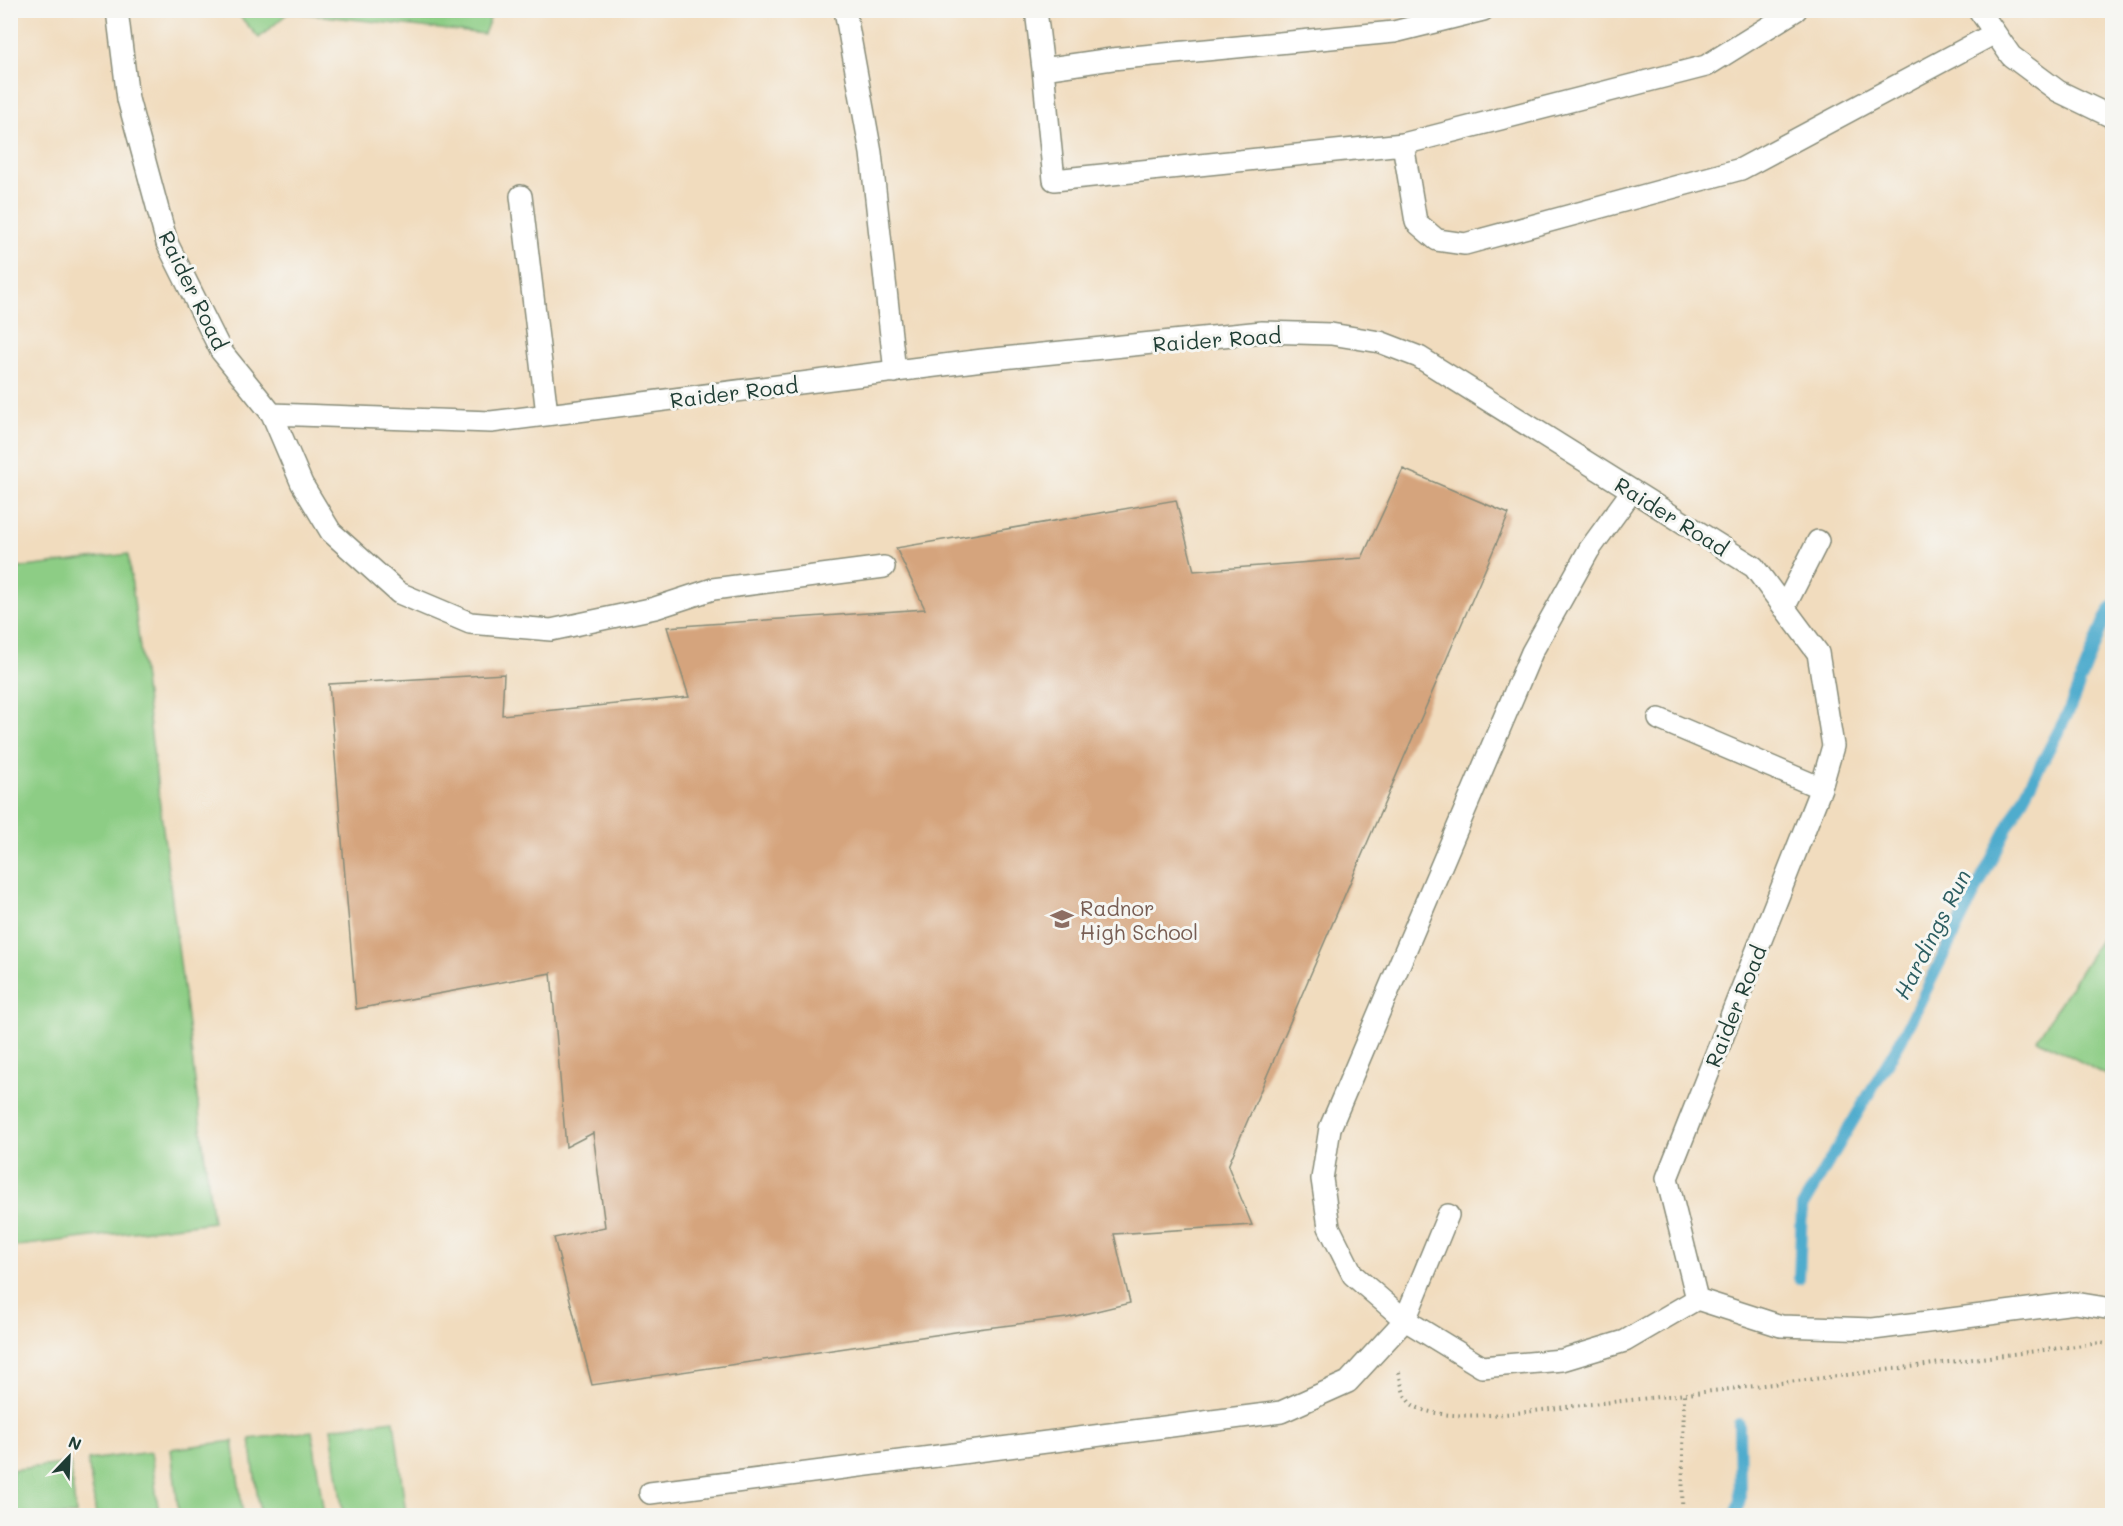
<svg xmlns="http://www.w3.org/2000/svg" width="2123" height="1526" font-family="Mali,sans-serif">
<rect width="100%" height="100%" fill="#f6f6f2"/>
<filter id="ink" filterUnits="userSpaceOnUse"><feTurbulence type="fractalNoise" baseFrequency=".0167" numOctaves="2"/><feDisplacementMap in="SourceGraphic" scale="12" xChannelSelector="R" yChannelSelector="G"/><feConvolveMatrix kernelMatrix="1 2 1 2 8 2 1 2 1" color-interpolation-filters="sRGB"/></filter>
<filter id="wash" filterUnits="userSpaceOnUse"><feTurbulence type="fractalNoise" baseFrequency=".008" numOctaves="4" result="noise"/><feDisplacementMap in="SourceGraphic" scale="24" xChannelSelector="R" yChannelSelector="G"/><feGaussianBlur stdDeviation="1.35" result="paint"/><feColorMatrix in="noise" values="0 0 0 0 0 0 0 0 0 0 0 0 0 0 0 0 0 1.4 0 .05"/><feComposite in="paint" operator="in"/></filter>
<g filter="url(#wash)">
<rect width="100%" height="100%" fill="#f1dcbe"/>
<!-- green -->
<path fill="#8dcd85" stroke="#56855c" stroke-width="1.5" d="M 235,11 L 493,11 L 484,34 L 289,12 L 259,38 Z
M 128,554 L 213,1222 L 11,1247 L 11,569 Z
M 2112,921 L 2112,1078 L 2037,1039 Z
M 394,1420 L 406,1515 L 343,1515 L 331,1428 Z
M 312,1431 L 324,1515 L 260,1515 L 250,1439 Z
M 233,1441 L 243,1515 L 179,1515 L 171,1449 Z
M 151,1452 L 159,1515 L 96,1515 L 88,1460 Z
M 70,1463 L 76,1515 L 13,1515 L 11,1470 Z"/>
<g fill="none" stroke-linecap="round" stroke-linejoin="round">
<!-- stream -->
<path stroke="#4faccd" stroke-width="12" d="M 1799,1278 L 1802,1207 L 1901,1040 L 2003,836 L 2068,713 L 2104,621 L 2112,607
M 1735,1516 L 1740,1500 L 1739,1424"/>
</g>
<g id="blocks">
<!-- building -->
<path fill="#d5a47d" d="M 1403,469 L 1509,514 L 1228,1166 L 1252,1225 L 1114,1234 L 1130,1303 L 1067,1318 L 969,1330 L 592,1385 L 554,1238 L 605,1227 L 593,1133 L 566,1147 L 551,973 L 356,1009 L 329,684 L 504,674 L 502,715 L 689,697 L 667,627 L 925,609 L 896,548 L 1176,500 L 1194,571 L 1362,558 Z"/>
</g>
</g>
<g filter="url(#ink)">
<use href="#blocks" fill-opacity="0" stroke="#888c79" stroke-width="1.5"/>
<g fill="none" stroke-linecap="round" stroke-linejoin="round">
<!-- service casing -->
<g stroke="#888c79" stroke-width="24">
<path id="service" d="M 117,10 L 128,99 L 167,243 L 221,351 L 272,414 L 491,422 L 983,360 L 1262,332 L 1331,334 L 1380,342 L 1419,357 L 1754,567 L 1818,653 L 1833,746 L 1821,788 L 1667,1178 L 1697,1299
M 845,10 L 871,153 L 895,372
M 1036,10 L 1043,69 L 1112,59 L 1394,32 L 1483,10
M 1979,10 L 2011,56 L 2058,91 L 2112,117
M 1043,69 L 1054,180 L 1403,144 L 1706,66 L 1796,10
M 1403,144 L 1416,222 L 1437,240 L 1465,244 L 1741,169 L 1995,33
M 521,196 L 547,414
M 272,414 L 302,484 L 331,532 L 399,593 L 470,623 L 551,630 L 655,608 L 713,589 L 884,567
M 1784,608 L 1818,541
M 1659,719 L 1821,788
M 1448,1215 L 1405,1320 L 1353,1275 L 1329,1227 L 1322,1179 L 1330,1128 L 1532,652 L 1589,550 L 1632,491
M 650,1493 L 1281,1412 L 1348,1382 L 1405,1320 L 1482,1367 L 1562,1360 L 1625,1341 L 1697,1299 L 1781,1326 L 1873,1329 L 2075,1303 L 2112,1309"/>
</g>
<!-- path -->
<path stroke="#888c79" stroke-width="4" stroke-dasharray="1.5 4.5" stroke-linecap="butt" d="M 1399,1372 C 1402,1386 1403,1400 1416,1407 C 1455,1426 1548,1408 1592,1404 C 1761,1387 1931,1364 2100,1343 L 2112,1345
M 1682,1516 L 1684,1394"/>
<!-- service -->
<use href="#service" stroke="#fff" stroke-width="21"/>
</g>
</g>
<!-- icons -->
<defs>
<g id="school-bare" transform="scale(1.8)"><path d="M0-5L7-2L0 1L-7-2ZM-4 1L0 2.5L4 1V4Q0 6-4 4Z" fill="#8d6e63" stroke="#f6f6f2" stroke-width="2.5" paint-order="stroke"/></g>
</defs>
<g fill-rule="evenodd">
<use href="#school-bare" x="1062" y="919"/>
</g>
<g text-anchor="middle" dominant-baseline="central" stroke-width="6" stroke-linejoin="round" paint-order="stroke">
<!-- street labels -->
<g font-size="21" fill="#1f3d34" stroke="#f6f6f2">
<text transform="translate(194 290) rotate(64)">Raider Road</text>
<text transform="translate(1217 339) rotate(-4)">Raider Road</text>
<text transform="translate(734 392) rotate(-7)">Raider Road</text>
<text transform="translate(1672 516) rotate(32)">Raider Road</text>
<text transform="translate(1735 1006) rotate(-68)">Raider Road</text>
</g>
<!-- education labels -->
<g font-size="21" fill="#785e54" stroke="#f6f6f2" text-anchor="start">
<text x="1080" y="907">Radnor<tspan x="1080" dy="24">High School</tspan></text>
</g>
<!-- water labels -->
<g font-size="22" font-style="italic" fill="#2d5e62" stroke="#f6f6f2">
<text transform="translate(1932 934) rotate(-63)">Hardings Run</text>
</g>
</g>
<!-- margin -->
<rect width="2123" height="1526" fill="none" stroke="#f6f6f2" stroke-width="36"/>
<!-- north arrow -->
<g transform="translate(69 1457) rotate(23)" stroke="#f6f6f2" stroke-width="4.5" paint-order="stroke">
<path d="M0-4.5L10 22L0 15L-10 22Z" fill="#1f3d34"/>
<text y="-9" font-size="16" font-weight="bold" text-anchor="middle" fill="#1f3d34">N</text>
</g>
</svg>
